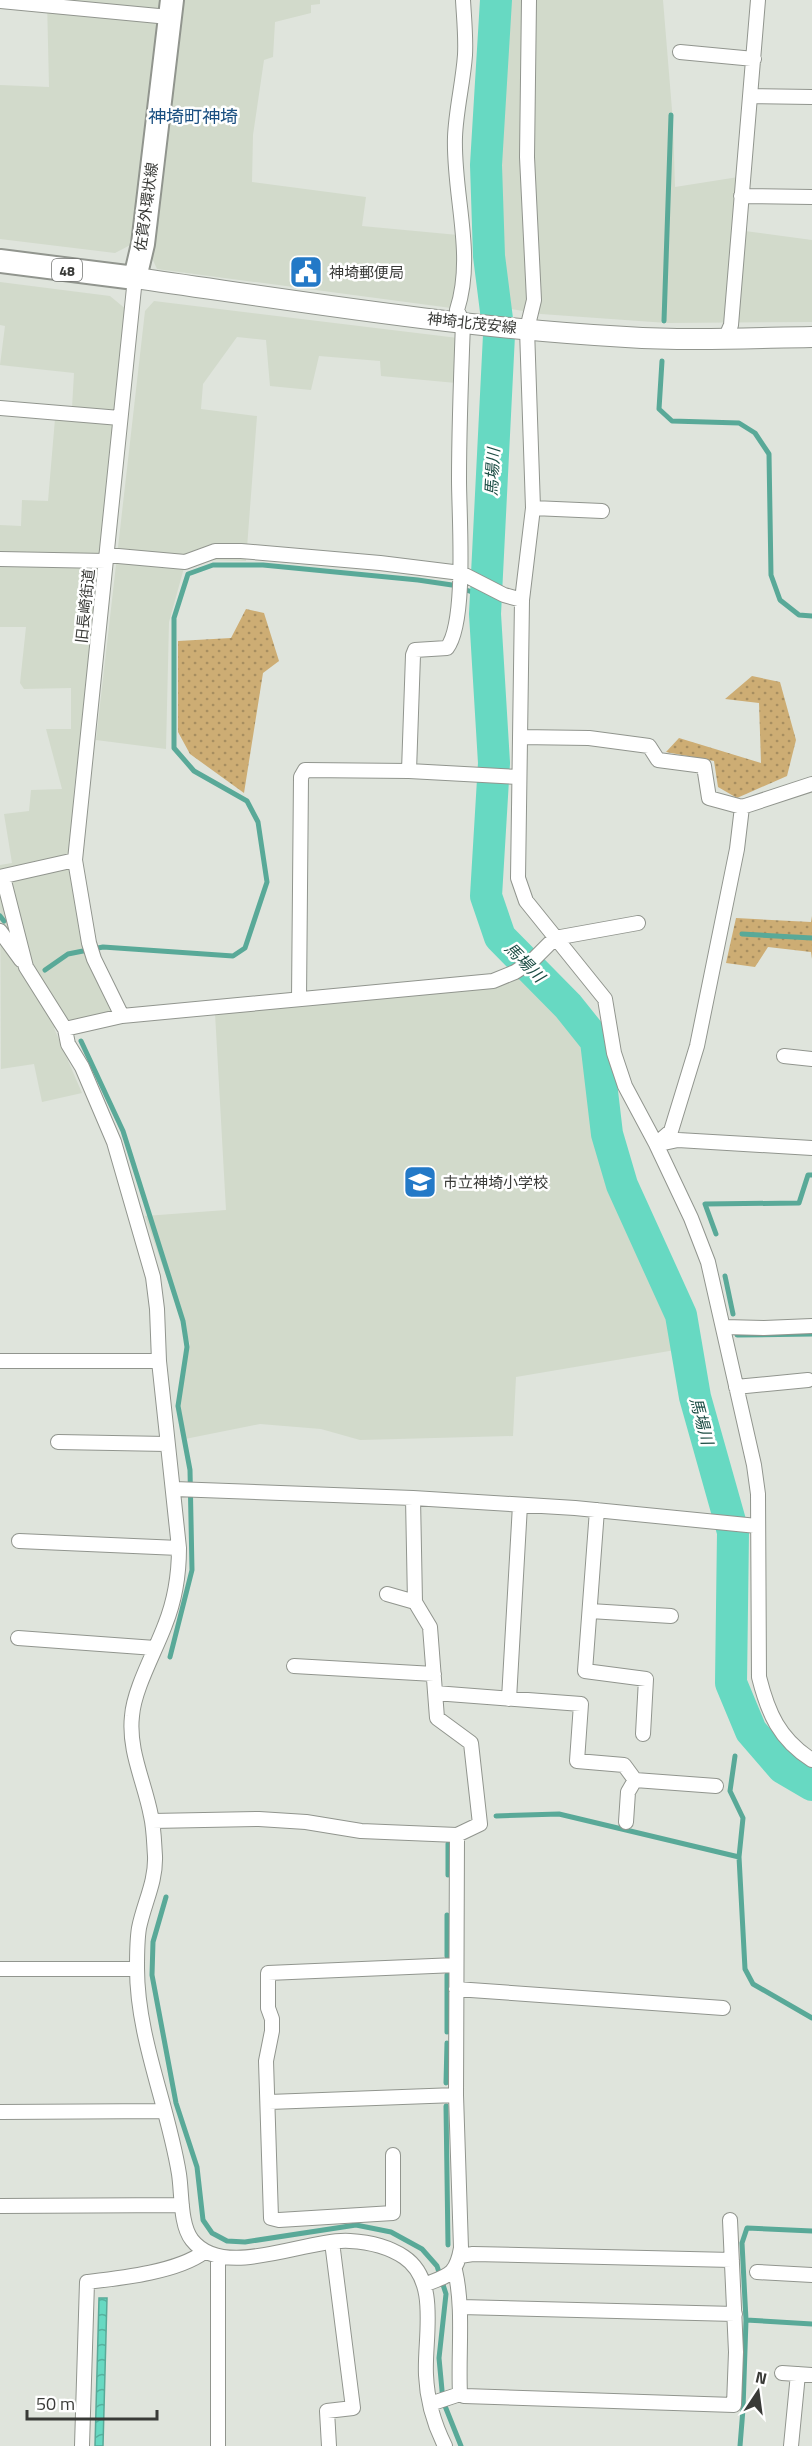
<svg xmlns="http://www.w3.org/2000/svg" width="812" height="2446" font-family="'Titillium Web','Noto Sans JP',sans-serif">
<defs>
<pattern id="grass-dots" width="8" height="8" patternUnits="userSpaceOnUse" patternTransform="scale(1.5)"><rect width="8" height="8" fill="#cdad74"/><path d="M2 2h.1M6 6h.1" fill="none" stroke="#a78e60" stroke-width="1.8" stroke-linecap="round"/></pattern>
<pattern id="water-waves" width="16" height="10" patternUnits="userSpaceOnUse" patternTransform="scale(1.5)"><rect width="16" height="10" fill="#67d9c2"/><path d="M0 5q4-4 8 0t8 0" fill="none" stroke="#56b19e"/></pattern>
</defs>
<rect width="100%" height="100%" fill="#dfe4dc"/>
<!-- built -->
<path fill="#d2dacb" d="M 47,0 L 163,0 L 138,241 L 115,253 L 0,239 L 0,85 L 49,87 Z
M 180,0 L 320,0 L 320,4 L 311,5 L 311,13 L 275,22 L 273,57 L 264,60 L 253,135 L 252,182 L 366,197 L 362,226 L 458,235 L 460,286 L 451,308 L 157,269 L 151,256 Z
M 504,0 L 663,0 L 673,122 L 675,187 L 751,175 L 745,231 L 812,240 L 812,322 L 667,323 L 541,314 L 511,309 L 510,298 L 499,296 L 493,191 L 498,173 L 500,58 Z
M 0,282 L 110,296 L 127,310 L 102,565 L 74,789 L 71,852 L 113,1012 L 54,1028 L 82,1093 L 42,1102 L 34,1064 L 1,1069 L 0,865 L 12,863 L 4,814 L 29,811 L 31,790 L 62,789 L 46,729 L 71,729 L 71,688 L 24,689 L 20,683 L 26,627 L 0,627 L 0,525 L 21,526 L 22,500 L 48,501 L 56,407 L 72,408 L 74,373 L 0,365 L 5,326 L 0,325 Z
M 154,301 L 458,338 L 456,383 L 381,376 L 380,361 L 319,356 L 311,390 L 270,386 L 266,340 L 237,337 L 203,384 L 201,409 L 257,416 L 246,561 L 207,560 L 184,568 L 169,622 L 166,749 L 96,740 L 145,311 Z
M 527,975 L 587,1038 L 602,1153 L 676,1319 L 681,1349 L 516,1377 L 513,1436 L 360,1440 L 321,1429 L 260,1424 L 185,1439 L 179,1400 L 190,1344 L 145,1216 L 226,1210 L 215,1013 L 498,987 Z"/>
<!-- grass -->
<path fill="url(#grass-dots)" d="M 246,609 L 264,613 L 279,661 L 263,673 L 244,793 L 190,754 L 178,732 L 178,641 L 231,638 Z
M 752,676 L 780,682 L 796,740 L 787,776 L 737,798 L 718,787 L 714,761 L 666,752 L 679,738 L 761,763 L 759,703 L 725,699 Z
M 812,916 L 812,959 L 811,952 L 768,947 L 755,967 L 726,963 L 736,918 L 811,922 Z"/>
<!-- water -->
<path fill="url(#water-waves)" stroke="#59a998" stroke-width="1.5" d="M 99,2298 L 107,2298 L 103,2446 L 95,2446 Z"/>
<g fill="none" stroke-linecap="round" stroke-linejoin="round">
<!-- stream -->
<path stroke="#59a998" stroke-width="5" d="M 664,321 L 671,115
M 662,361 L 659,409 L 672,421 L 739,423 L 755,433 L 769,454 L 771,575 L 780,600 L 799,615 L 812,616
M 0,916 L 4,921
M 742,934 L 812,938
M 45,970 L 68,954 L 103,947 L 233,956 L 245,948 L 267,882 L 258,822 L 247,801 L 194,771 L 174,748 L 174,618 L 188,574 L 213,565 L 263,565 L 418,580 L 452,585 L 472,592 L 486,590
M 81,1041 L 123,1131 L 183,1321 L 187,1347 L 178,1406 L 190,1470 L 192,1570 L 170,1657
M 716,1234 L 705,1204 L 799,1203 L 808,1175 L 812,1175
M 725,1276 L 733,1314
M 737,1335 L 812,1334
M 735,1756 L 730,1791 L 743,1818 L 739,1857 L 745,1969 L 753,1984 L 812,2018
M 496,1816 L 559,1814 L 739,1857
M 448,1875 L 448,1844
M 166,1897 L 153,1942 L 152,1975 L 176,2103 L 197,2167 L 203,2220 L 212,2233 L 227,2241 L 245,2242 L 356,2225 L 391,2232 L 422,2249 L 437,2266 L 446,2294 L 439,2358 L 443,2401 L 461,2446
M 447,1956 L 447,1915
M 447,2032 L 447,1975
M 446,2083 L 447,2043
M 446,2106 L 448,2245
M 746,2320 L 742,2243 L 747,2228 L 812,2231
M 740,2446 L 743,2409 L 746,2320 L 812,2324"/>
<!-- river -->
<path stroke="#67d9c2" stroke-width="32" d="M 496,0 L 486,165 L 489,256 L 499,335 L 485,614 L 494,763 L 486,896 L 500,937 L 568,1006 L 596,1041 L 607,1134 L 622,1185 L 681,1315 L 695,1397 L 733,1532 L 731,1683 L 751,1731 L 783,1768 L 812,1785"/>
<!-- minor casing -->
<g stroke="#91958e" stroke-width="16">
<path id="minor" d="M 463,0 C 464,18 466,37 465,55 C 463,83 456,110 455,137 C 453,195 475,254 457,310 L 463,323 C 461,375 459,428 459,480 C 459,516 467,622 447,648 L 415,650 L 413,655 L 409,771 L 519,777
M 529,0 L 527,157 L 534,300 L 527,329 L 533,508 L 522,600 L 518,878 L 526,901 L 605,999 L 614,1053 L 625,1086 L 656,1144 L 691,1218 L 708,1262 L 754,1465 L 758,1494 L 759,1677 C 768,1713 779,1739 812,1760
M 0,1 L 169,17
M 680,52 L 754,59
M 751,96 L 812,97
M 741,196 L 812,197
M 725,339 L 731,325 L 758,0
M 0,408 L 120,418
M 533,508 L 602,511
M 107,555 L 185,562 L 215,551 L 241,551 L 380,563 L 461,573 L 504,595 L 522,600
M 0,559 L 106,561
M 520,737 L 589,738 L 649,746 L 658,760 L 704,766 L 709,798 L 742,807
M 75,860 L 89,943 L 94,959 L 122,1016
M 0,877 L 75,860 L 135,278
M 3,877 L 26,967 L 65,1029 L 68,1044 L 82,1067 L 114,1142 L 153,1277 L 157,1309 L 159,1361 L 179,1548 C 179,1575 175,1600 165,1625 C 155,1652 134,1689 132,1716 C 128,1751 145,1783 151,1816 C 154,1829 154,1843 155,1856 C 156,1882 144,1903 139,1928 C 137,1940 137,1955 137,1968 C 137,2038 168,2105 179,2174 C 182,2193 180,2225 192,2240 C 224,2281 306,2238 350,2241 C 368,2242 389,2247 404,2257 C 440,2281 424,2338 426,2375 C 427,2399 434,2424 445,2446
M 0,931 L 21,960
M 299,999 L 301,777 L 305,770 L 409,771
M 65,1029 L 122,1016 L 493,981 L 515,972 L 533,960 L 555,938 L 638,923
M 784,1056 L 812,1059
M 656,1144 L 671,1131 L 697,1046 L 737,849 L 742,807 L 812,784
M 659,1144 L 678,1140 L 812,1148
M 724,1327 L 764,1328 L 812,1326
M 0,1361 L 159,1361
M 736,1387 L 808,1380
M 58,1442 L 167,1444
M 413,1498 L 575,1508 L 757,1526
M 597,1510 L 585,1671 L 646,1679 L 643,1734
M 19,1541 L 179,1548
M 387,1594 L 415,1602
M 590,1611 L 671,1616
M 18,1638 L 155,1648
M 294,1666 L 434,1674
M 435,1693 L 581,1704 L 577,1761 L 624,1765 L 635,1780 L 716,1786
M 509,1699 L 520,1505
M 152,1821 L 259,1819 L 306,1822 L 361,1831 L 457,1835 L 480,1824 L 471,1743 L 437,1718 L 430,1627 L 415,1602 L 413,1498 L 174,1489
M 626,1822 L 628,1792 L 635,1780
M 0,1969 L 137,1969
M 456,1989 L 723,2008
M 269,2102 L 456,2095
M 0,2112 L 164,2111
M 393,2155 L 393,2213 L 279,2220 L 271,2218 L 266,2061 L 272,2031 L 272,2019 L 268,2008 L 268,1973 L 456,1965
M 0,2206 L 182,2205
M 460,2256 L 473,2254 L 732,2260
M 218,2258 L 218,2446
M 455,2270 C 464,2309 458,2353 460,2394 L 464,2396 L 734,2405 L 736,2352 L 730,2220
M 757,2272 L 812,2275
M 424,2285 C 448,2275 456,2276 461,2248 L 456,2095 L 457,1835
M 461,2307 L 735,2314
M 782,2373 L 812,2375
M 430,2404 L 460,2394
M 82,2446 L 87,2282 C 121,2278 177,2272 204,2252
M 329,2446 L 327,2411 L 353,2408 L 332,2242
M 791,2446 L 798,2374"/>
</g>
<!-- secondary casing -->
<g stroke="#91958e" stroke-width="22">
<path id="secondary" d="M 135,278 C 298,301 461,328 626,337 C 688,341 750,338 812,337"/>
</g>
<!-- primary casing -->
<g stroke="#91958e" stroke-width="26">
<path id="primary" d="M 0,261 L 135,278 L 143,244 L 172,0"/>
</g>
<!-- minor -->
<use href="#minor" stroke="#fff" stroke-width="14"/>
<!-- secondary -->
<use href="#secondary" stroke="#fff" stroke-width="20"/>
<!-- primary -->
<use href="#primary" stroke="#fff" stroke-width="22"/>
</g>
<!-- icons -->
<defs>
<g id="civic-square" transform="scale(1.725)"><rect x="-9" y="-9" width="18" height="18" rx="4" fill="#2379c7" stroke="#fff"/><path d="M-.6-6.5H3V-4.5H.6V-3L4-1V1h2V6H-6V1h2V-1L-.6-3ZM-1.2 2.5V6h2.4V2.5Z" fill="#fff"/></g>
<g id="school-square" transform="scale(1.725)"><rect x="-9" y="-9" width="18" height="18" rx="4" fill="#2379c7" stroke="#fff"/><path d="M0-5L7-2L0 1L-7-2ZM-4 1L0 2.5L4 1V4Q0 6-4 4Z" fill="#fff"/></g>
</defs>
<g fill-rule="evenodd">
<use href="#civic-square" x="306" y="272"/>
<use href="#school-square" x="420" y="1182"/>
</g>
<g text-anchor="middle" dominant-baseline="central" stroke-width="5" stroke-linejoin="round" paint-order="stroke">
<!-- shield labels -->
<rect fill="#fff" stroke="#747573" stroke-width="1.5" x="52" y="259" width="30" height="22" rx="4.5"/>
<g font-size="14" font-weight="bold" fill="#393a37">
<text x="67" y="270">48</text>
</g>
<!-- street labels -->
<g font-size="15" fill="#393a37" stroke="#fff">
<text transform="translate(146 207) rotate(-82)">佐賀外環状線</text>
<text transform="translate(472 323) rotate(6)">神埼北茂安線</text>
<text transform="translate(85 606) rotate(-84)">旧長崎街道</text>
</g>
<!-- poi labels -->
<g font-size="15" fill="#393a37" stroke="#fff" text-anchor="start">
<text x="329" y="272">神埼郵便局</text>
<text x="443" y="1182">市立神埼小学校</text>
</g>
<!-- water labels -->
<g font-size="16" font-style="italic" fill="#1c4d44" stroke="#fff">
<text transform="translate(492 472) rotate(-87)">馬場川</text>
<text transform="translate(525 962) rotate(45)">馬場川</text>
<text transform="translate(702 1421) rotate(75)">馬場川</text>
</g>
<!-- quarter labels -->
<g font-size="18" fill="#1a4f81" stroke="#fff">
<text x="193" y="116">神埼町神埼</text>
</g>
</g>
<!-- north arrow -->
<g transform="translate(758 2392) rotate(13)" stroke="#ffffff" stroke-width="4.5" paint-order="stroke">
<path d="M0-4.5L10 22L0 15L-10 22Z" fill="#393a37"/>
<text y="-9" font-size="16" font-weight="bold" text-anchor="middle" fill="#393a37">N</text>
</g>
<!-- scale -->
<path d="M27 2410v9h130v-9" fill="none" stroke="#393a37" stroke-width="3"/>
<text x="36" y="2410" font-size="18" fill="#393a37" stroke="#ffffff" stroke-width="4.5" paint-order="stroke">50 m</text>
</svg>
